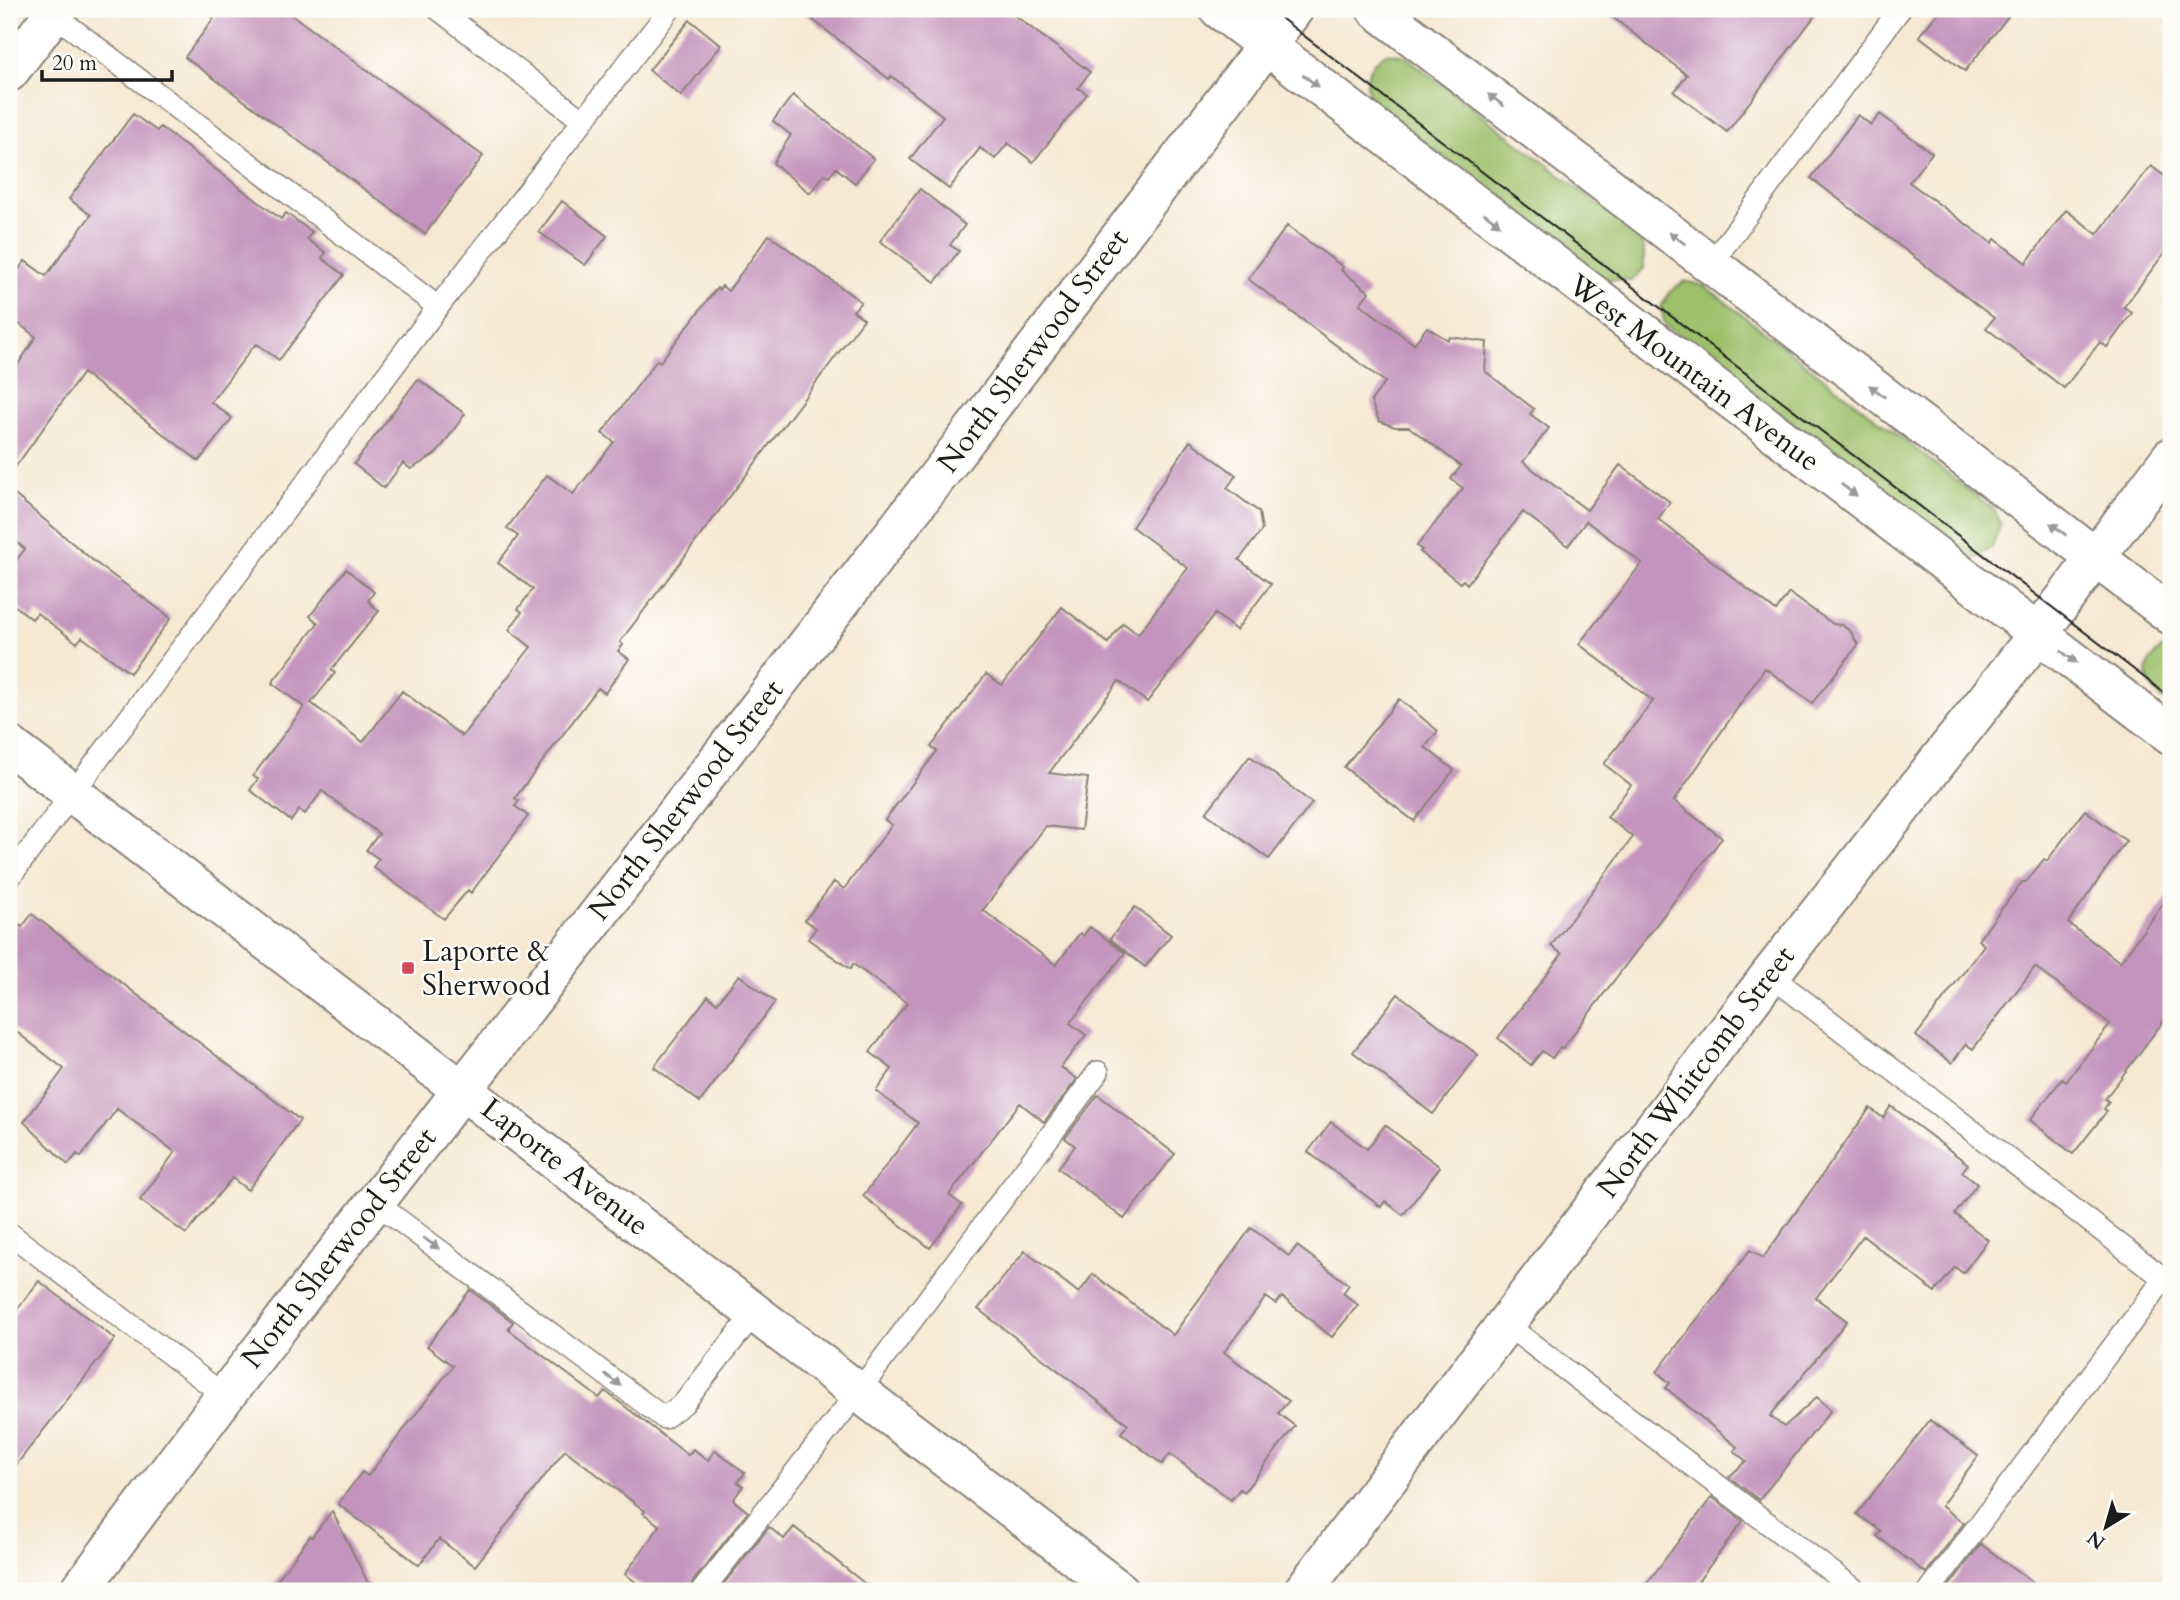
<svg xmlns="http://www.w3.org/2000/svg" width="2180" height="1600" font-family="Cardo,serif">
<rect width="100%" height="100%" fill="#fdfcf7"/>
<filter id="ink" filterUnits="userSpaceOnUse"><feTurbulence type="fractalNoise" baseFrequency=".0143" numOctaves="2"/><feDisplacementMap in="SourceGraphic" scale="14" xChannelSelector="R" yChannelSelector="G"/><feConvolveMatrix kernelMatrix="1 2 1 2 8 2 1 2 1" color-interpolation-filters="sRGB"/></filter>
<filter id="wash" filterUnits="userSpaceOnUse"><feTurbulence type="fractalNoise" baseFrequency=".00686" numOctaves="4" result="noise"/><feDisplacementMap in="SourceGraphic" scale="28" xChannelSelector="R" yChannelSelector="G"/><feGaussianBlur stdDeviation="1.57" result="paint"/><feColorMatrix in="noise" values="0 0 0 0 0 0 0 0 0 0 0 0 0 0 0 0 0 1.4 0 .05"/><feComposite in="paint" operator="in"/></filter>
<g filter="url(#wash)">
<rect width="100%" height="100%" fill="#f7e8d3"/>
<!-- green -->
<path fill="#9cc06b" stroke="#5c6e44" stroke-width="2" d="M 1386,53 L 1405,56 L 1636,233 L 1644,249 L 1644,268 L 1631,281 L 1601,279 L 1373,102 C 1360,82 1367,66 1386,53 Z
M 1684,281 L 1705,286 L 1993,509 L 2001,523 L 1992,547 L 1975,558 L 1964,555 L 1665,325 L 1661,307 L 1670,292 Z
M 2167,645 L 2171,646 L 2171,706 C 2145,686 2135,667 2167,645 Z"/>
<g id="blocks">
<!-- building -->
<path fill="#c494be" d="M 221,9 L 284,9 L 483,156 L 425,234 L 185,57 Z
M 799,9 L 1006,9 L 1090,72 L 1078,88 L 1087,94 L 1033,162 L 1008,143 L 995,159 L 980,148 L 949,189 L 910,159 L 943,116 L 891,76 L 889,79 Z
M 1602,9 L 1820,9 L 1727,132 L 1674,92 L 1687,75 Z
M 1941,9 L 2014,9 L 1965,71 L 1919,36 Z
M 690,20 L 721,45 L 681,96 L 649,70 Z
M 793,95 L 874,159 L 855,183 L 836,168 L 829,177 L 825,174 L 810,193 L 773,163 L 791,135 L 773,121 Z
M 133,114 L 157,131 L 160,127 L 281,219 L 286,213 L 312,232 L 307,239 L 326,253 L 322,258 L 344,275 L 279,360 L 257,344 L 253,347 L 211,402 L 232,418 L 199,461 L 83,373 L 9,476 L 9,378 L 36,337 L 9,316 L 9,282 L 25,261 L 46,276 L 91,215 L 69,199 Z
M 1880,114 L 1932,153 L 1909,182 L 1992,243 L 1995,239 L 2026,263 L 2066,210 L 2097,234 L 2151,166 L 2171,181 L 2171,244 L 2124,307 L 2132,313 L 2129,317 L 2107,347 L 2100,342 L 2064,388 L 1986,328 L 1994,318 L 1811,178 L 1858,115 L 1871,125 Z
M 920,189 L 965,225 L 950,245 L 959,251 L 935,282 L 880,241 Z
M 562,201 L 607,236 L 585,265 L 539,232 Z
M 1287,226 L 1343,267 L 1341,270 L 1369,292 L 1360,304 L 1414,344 L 1427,327 L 1448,340 L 1450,337 L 1487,342 L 1485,371 L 1534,409 L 1530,414 L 1549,428 L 1523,462 L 1587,510 L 1620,465 L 1670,502 L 1658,519 L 1776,611 L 1789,593 L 1833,624 L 1842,625 L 1851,632 L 1858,645 L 1812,703 L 1765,668 L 1674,801 L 1722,838 L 1562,1049 L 1560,1047 L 1552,1058 L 1542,1051 L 1531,1065 L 1498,1038 L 1562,954 L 1551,946 L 1633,837 L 1607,817 L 1631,785 L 1604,764 L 1653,701 L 1579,644 L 1642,563 L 1586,521 L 1568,546 L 1523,512 L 1467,584 L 1463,580 L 1460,583 L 1420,552 L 1422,550 L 1417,546 L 1463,488 L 1451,479 L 1461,466 L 1409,427 L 1395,427 L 1379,421 L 1371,401 L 1385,382 L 1248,279 Z
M 769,235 L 861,302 L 853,311 L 864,319 L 620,642 L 623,645 L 618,651 L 629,659 L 605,693 L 598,688 L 515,798 L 519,801 L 515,806 L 528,816 L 471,893 L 468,890 L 444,919 L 373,867 L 379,859 L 366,850 L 379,834 L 322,791 L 305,814 L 299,810 L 291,821 L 250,790 L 258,779 L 253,776 L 304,707 L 272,683 L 318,623 L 310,616 L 346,569 L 374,592 L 368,601 L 379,611 L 331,670 L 335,673 L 311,703 L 363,742 L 402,691 L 462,736 L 531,647 L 509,630 L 522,612 L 518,609 L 533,589 L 498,563 L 518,536 L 507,528 L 547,475 L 573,494 L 614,442 L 602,433 L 657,360 L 660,362 L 717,288 L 719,290 L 722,286 L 728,291 Z
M 418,379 L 465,414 L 437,453 L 411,469 L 403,463 L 384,488 L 354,464 Z
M 1190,441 L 1236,475 L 1227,488 L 1259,512 L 1262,530 L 1239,560 L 1271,584 L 1236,630 L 1215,614 L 1147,702 L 1119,681 L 1049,773 L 1088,778 L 1081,830 L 1046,826 L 983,910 L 1056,965 L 1080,933 L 1083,936 L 1090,927 L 1125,953 L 1070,1023 L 1086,1035 L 1061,1067 L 1077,1079 L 1044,1122 L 1020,1103 L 949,1195 L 962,1205 L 930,1248 L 863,1196 L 918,1123 L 876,1091 L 892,1069 L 870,1052 L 907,1003 L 853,964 L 850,969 L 808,939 L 816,928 L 805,920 L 834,882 L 844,889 L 892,825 L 885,820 L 937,751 L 931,747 L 986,674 L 1002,685 L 1062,607 L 1108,643 L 1123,623 L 1138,634 L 1188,568 L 1132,527 Z
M 9,490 L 96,563 L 171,618 L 130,673 L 82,637 L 77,643 L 37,613 L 32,619 L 9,601 L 9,570 L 25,549 L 9,536 Z
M 1399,699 L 1438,731 L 1425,747 L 1454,770 L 1414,821 L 1344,767 Z
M 1250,756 L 1312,803 L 1269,859 L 1206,813 Z
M 2085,810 L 2126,841 L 2068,923 L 2120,962 L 2171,893 L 2171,1011 L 2105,1099 L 2109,1102 L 2104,1109 L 2107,1111 L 2073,1154 L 2030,1120 L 2062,1079 L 2066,1082 L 2110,1024 L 2035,967 L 1973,1049 L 1966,1044 L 1952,1063 L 1916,1036 L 1984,945 L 1978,940 L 2022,882 L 2026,882 L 2044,859 L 2047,861 Z
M 1135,907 L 1171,935 L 1145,967 L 1110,939 Z
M 32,914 L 300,1120 L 248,1190 L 232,1178 L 186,1234 L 140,1200 L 175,1152 L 117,1109 L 81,1157 L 77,1154 L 68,1165 L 24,1122 L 64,1069 L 9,1026 L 9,916 L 22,927 Z
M 739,975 L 775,1002 L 700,1102 L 654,1067 L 708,996 L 717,1003 Z
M 1398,994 L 1478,1055 L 1433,1114 L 1353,1052 Z
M 1098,1095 L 1175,1154 L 1124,1219 L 1058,1168 L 1075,1146 L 1065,1138 Z
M 1891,1106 L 1968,1164 L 1962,1172 L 1977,1184 L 1955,1214 L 1988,1240 L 1963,1273 L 1955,1267 L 1935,1292 L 1863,1236 L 1816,1298 L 1847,1321 L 1770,1416 L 1784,1427 L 1817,1397 L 1831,1410 L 1759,1500 L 1729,1477 L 1746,1461 L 1734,1451 L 1737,1447 L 1666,1388 L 1670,1383 L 1657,1372 L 1750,1250 L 1763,1258 L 1870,1108 L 1883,1118 Z
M 1331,1122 L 1367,1149 L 1385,1125 L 1440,1167 L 1403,1215 L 1385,1201 L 1381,1207 L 1308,1152 Z
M 1251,1228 L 1289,1256 L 1297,1246 L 1349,1285 L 1343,1293 L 1358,1305 L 1332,1337 L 1282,1297 L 1276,1304 L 1266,1297 L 1224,1352 L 1289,1401 L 1278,1413 L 1295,1426 L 1244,1492 L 1240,1489 L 1231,1500 L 1170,1454 L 1162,1464 L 1121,1433 L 1128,1424 L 978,1309 L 1025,1251 L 1079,1293 L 1093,1274 L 1173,1335 Z
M 39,1281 L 115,1339 L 9,1474 L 9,1320 Z
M 470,1290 L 513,1322 L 508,1329 L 599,1398 L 605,1391 L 688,1455 L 693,1449 L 708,1460 L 715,1450 L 745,1473 L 738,1482 L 743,1486 L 733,1500 L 748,1512 L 692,1583 L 689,1591 L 648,1591 L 625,1574 L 660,1526 L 643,1513 L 645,1511 L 565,1450 L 475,1566 L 439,1539 L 419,1565 L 338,1504 L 362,1472 L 368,1476 L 453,1366 L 427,1346 Z
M 1930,1420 L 1978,1456 L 1941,1506 L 1964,1523 L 1926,1573 L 1877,1536 L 1881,1531 L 1857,1514 Z
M 1712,1497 L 1743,1521 L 1691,1591 L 1641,1591 Z
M 332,1511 L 372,1591 L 269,1591 L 310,1536 L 312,1537 Z
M 769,1527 L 784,1539 L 794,1527 L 874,1591 L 718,1591 Z
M 1981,1544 L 2044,1591 L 1951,1591 L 1947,1589 Z"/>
</g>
</g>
<g filter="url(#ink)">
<use href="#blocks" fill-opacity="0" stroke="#8a8278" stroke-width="2"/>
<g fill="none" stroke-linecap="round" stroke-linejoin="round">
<!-- service casing -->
<g stroke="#8a8278" stroke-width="24">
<path id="service" d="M 438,9 L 583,121
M 53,14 L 438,307
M 1711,264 L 1900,9
M 9,878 L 438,307 L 670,9
M 1770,975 L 2171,1284
M 376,1203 L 664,1418 L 684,1403 L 755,1312
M 9,1233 L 225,1396
M 1504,1323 L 1857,1591
M 702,1591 L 859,1391 L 1098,1072
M 1929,1591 L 2164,1279"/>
</g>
<!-- minor casing -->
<g stroke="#8a8278" stroke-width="42">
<path id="minor" d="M 9,72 L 57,9
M 79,1591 L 225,1396 L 942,471 L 1294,9
M 1303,1591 L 1770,975 L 2038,634 L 2171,457"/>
</g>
<!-- tertiary casing -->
<g stroke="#8a8278" stroke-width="42">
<path id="tertiary" d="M 1219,9 L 2171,735
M 1376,9 L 2171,615
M 9,745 L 1120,1591"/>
</g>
<!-- service -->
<use href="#service" stroke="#fff" stroke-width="21"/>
<!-- minor -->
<use href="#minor" stroke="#fff" stroke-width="38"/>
<!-- tertiary -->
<use href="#tertiary" stroke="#fff" stroke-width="38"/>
<!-- tram -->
<path stroke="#1c1c1c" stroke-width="2" d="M 1269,9 L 2171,698"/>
</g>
<!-- one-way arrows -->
<defs><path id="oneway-solid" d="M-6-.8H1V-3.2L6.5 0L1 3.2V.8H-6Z" transform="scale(1.75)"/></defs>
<g fill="#999">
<use href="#oneway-solid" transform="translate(1311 81) rotate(37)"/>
<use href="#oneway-solid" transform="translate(1496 100) rotate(-143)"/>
<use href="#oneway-solid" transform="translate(1492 219) rotate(37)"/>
<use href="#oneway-solid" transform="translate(1677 238) rotate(-143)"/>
<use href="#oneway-solid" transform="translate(1877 391) rotate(-143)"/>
<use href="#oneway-solid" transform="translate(1849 490) rotate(37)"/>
<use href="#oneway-solid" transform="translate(2058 529) rotate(-143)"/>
<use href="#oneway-solid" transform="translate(2069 657) rotate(37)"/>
<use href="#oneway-solid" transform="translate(431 1243) rotate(36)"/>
<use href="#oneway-solid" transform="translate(613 1380) rotate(37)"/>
</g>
</g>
<!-- markers -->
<rect fill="#d1495b" stroke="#fdfcf7" stroke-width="2.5" x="401" y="961" width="14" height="14" rx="3.5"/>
<g text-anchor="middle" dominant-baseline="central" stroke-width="5" stroke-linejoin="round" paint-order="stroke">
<!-- street labels -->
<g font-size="30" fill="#1c1c1c" stroke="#fdfcf7">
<text transform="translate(1033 351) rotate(-53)">North Sherwood Street</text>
<text transform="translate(1694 373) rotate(37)">West Mountain Avenue</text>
<text transform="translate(686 800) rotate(-52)">North Sherwood Street</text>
<text transform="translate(1696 1072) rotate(-53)">North Whitcomb Street</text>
<text transform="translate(565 1167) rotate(38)">Laporte Avenue</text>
<text transform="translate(339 1248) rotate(-52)">North Sherwood Street</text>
</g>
<!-- poi labels -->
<g font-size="30" fill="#1c1c1c" stroke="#fdfcf7" text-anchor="start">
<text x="422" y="951">Laporte &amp;<tspan x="422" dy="34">Sherwood</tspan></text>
</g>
</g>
<!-- margin -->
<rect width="2180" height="1600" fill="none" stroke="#fdfcf7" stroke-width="35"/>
<!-- north arrow -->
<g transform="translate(2106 1527) rotate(217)" stroke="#fdfcf7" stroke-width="5" paint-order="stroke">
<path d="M0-5L12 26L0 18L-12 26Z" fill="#1c1c1c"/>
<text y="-10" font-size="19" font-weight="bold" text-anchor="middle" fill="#1c1c1c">N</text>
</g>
<!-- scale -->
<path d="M42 70v10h130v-10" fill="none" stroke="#1c1c1c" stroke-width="3.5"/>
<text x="52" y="70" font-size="21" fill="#1c1c1c" stroke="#fdfcf7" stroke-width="5" paint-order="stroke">20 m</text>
</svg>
